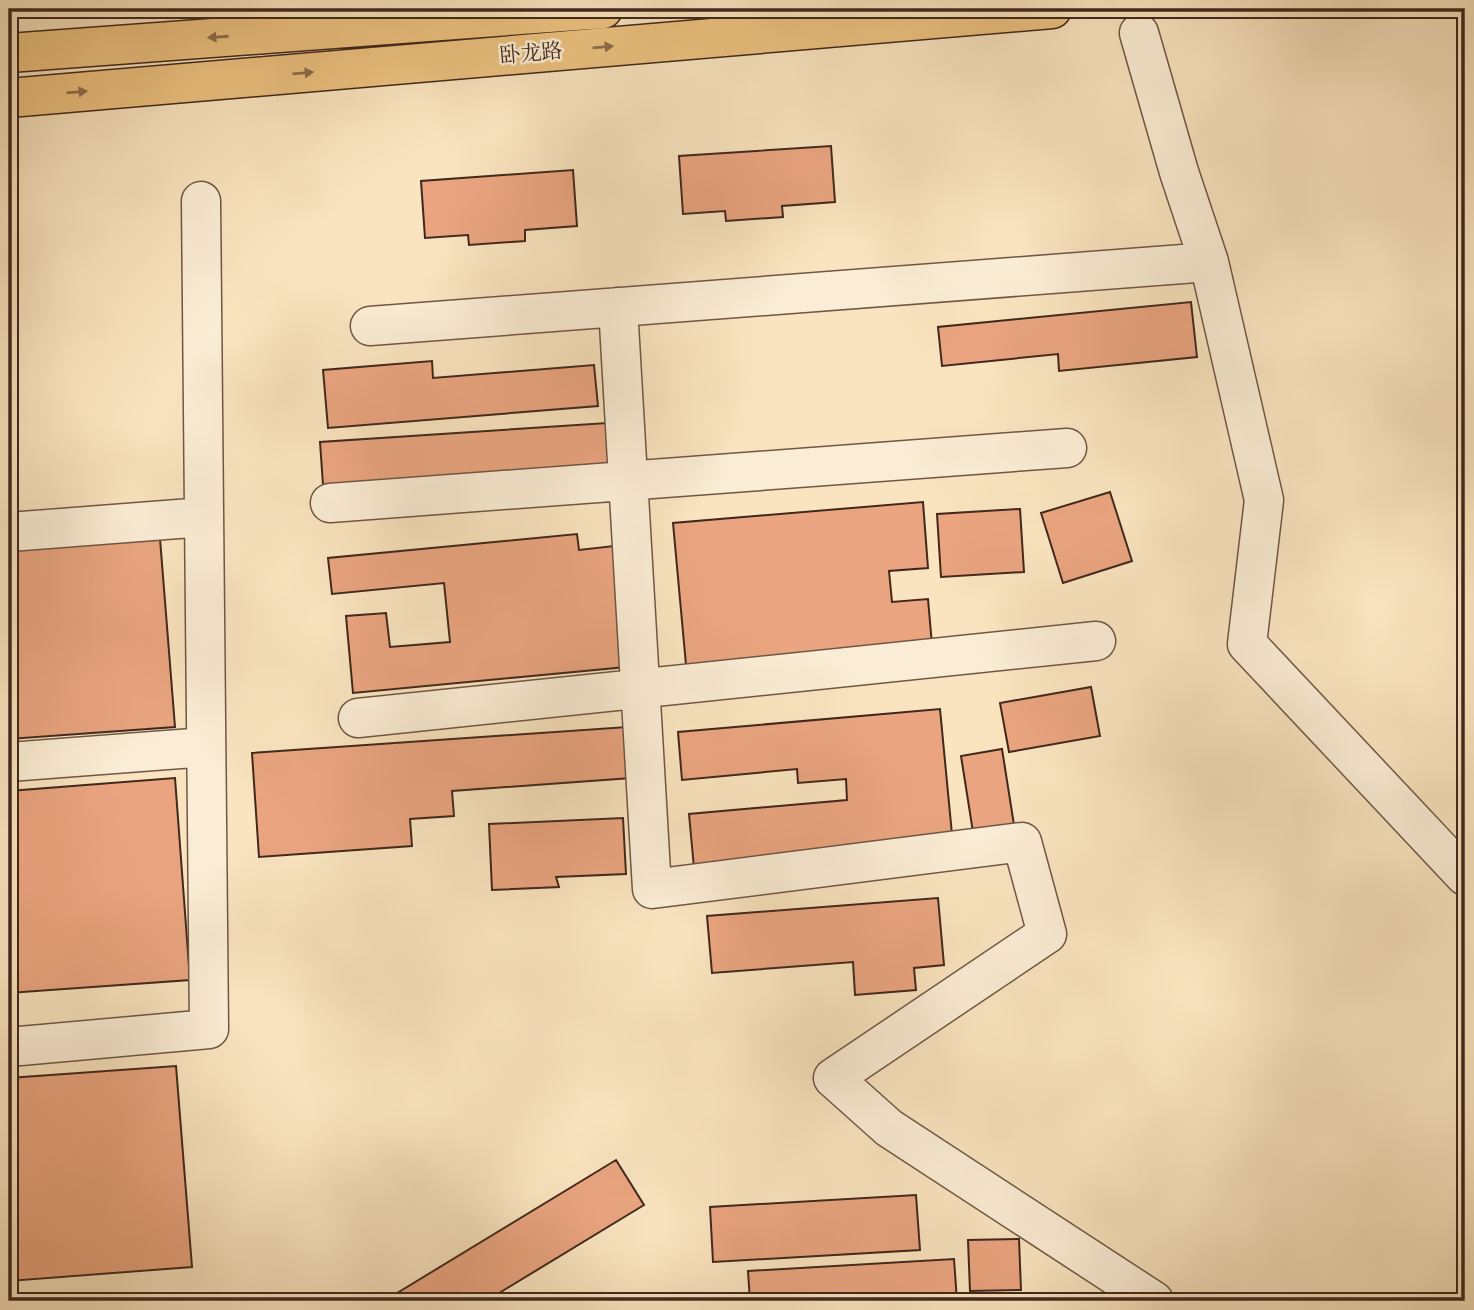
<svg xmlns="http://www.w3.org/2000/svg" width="1474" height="1310" font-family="'IM FELL Great Primer','Noto Serif SC',serif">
<rect width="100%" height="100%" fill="#f9e4bf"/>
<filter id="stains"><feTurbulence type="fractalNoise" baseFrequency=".00286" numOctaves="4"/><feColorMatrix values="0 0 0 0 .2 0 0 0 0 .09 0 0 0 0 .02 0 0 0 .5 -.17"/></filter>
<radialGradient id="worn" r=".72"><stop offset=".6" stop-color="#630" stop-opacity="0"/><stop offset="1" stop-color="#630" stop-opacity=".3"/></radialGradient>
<!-- building -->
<path fill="#eaa580" stroke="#41281d" stroke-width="2" d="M 831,146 L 835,202 L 782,206 L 783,217 L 726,221 L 725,211 L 683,214 L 679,156 Z
M 573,170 L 577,226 L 525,230 L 525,241 L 469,245 L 468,235 L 425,238 L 421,181 Z
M 1191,302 L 1197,357 L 1059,371 L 1058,354 L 942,366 L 938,327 Z
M 432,361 L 433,378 L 594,365 L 598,406 L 328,428 L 323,370 Z
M 607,423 L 609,466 L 323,485 L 320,442 Z
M 1110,492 L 1132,561 L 1063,583 L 1041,513 Z
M 923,502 L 928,568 L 889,571 L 892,602 L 928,599 L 932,645 L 686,665 L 673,523 Z
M 1020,509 L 1024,572 L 941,577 L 937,514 Z
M 159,526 L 175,727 L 9,739 L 9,537 Z
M 577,534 L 579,550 L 614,546 L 626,667 L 353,693 L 346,616 L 386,613 L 390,647 L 450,642 L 444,583 L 332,594 L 328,558 Z
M 1091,687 L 1100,736 L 1009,752 L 1000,703 Z
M 940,709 L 953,845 L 694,868 L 689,814 L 847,800 L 846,779 L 798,783 L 797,769 L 682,780 L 678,732 Z
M 627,727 L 631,778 L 452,791 L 454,816 L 410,819 L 412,846 L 259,857 L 252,753 Z
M 1002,749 L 1014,825 L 973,832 L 961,756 Z
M 175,778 L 190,980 L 9,993 L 9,791 Z
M 623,818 L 626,874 L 556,877 L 559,887 L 492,890 L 489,824 Z
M 938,898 L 944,965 L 914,968 L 916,990 L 855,995 L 853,962 L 712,973 L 707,916 Z
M 176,1066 L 192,1267 L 9,1281 L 9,1078 Z
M 616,1160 L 644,1205 L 486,1301 L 384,1301 Z
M 916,1195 L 920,1250 L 713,1262 L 710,1207 Z
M 1019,1239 L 1021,1290 L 970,1291 L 968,1240 Z
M 954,1259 L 957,1301 L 750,1301 L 748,1271 Z
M 320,1299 L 320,1301 L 259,1301 Z"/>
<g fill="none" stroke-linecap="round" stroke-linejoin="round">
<!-- minor casing -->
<g stroke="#6f5746" stroke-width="41">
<path id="minor" d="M 1139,33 L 1179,172 L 1209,262 L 1264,500 L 1247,644 L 1465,876
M 618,307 L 652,889 L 1022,842 L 1047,934 L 833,1078 L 889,1128 L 1154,1301
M 370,326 L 1209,262
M 330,503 L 1067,448
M 9,532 L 204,517
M 358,718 L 1096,641
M 9,762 L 206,747
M 9,1047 L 209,1029 L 201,201"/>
</g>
<!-- major casing -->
<g stroke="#41281d" stroke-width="41">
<path id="major" d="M 9,53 L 603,9
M 9,98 L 1052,9"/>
</g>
<!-- minor -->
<use href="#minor" stroke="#fbedd5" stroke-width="38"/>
<!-- major -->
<use href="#major" stroke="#ecc280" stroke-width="38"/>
</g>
<!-- one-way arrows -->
<defs><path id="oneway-solid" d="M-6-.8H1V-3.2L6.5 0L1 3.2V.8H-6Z" transform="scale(1.75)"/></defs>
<g fill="#8e6d4a">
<use href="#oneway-solid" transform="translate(218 37) rotate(176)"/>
<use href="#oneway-solid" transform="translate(603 47) rotate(-5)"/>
<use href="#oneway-solid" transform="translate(303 73) rotate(-5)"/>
<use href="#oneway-solid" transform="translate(77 92) rotate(-5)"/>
</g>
<g text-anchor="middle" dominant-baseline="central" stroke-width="5" stroke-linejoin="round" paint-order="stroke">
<!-- street labels -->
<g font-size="21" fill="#41281d" stroke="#fbedd5">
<text transform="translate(531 53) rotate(-5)">卧龙路</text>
</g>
</g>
<!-- margin -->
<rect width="1474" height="1310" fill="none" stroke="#f9e4bf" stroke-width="35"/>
<rect x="10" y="10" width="1453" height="1289" fill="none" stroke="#41281d" stroke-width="3.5"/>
<rect x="18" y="18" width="1439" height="1275" fill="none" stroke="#41281d" stroke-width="2"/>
<rect width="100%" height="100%" filter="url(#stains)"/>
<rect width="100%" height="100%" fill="url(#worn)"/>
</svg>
